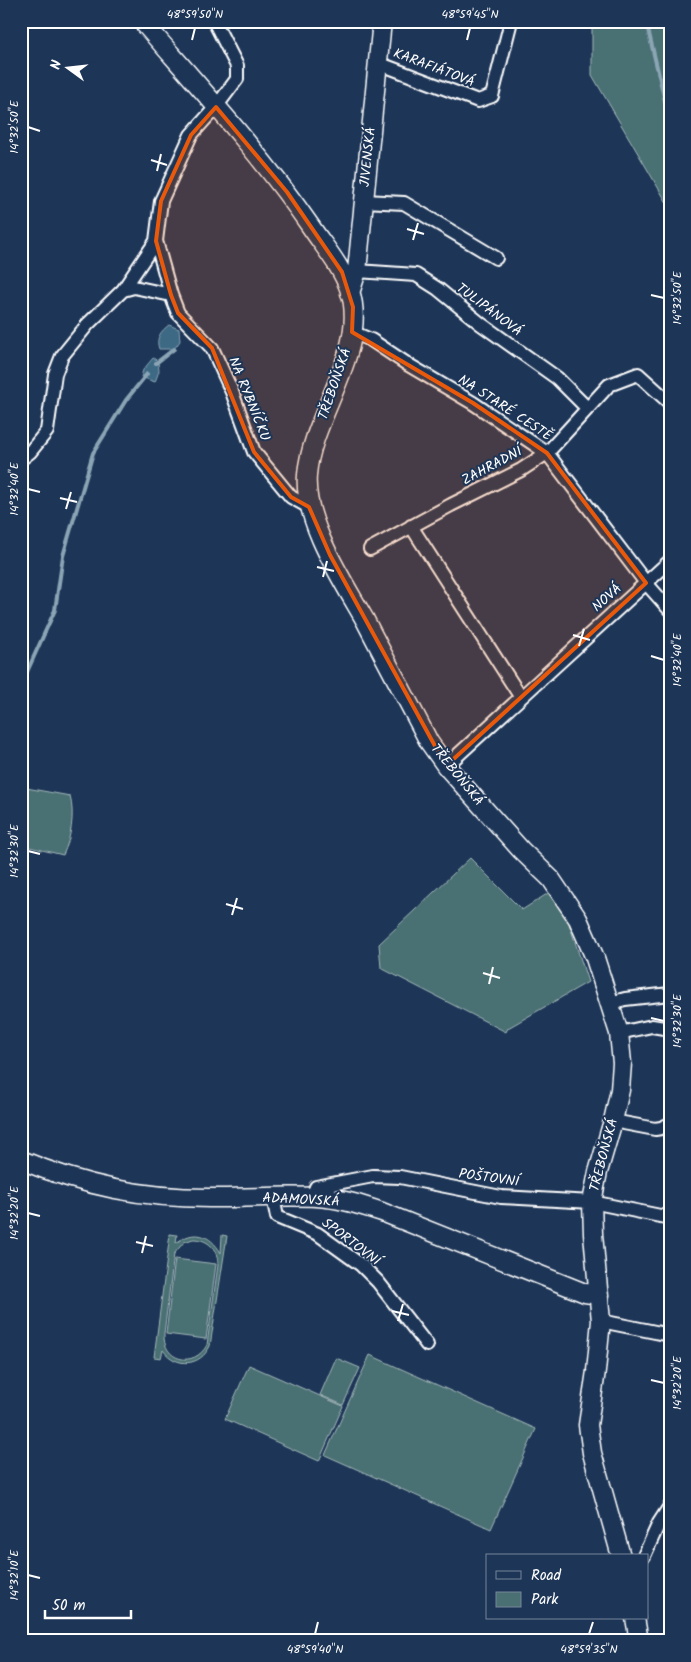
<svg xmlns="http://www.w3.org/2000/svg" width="691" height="1662" font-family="Kalam,sans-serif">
<rect width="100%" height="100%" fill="#1d3557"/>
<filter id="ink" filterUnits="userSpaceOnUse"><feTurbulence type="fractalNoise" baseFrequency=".02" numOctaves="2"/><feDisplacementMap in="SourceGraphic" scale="10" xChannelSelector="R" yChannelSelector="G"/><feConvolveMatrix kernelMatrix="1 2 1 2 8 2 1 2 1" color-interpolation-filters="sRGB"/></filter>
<g filter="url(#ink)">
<!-- green -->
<path fill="#4a7073" stroke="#a4b8b9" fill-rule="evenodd" d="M 592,21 L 670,21 L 670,208 L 592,75 Z
M 21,787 L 70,796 C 75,815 71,838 63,855 L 21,845 Z
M 470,858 L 522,910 L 550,892 L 566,914 L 588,982 L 508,1028 L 506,1032 L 381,968 L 379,944 Z
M 170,1234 L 177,1235 L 176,1243 C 194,1229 210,1234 221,1253 L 222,1235 L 227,1236 L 210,1346 C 200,1367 176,1368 163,1350 L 161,1358 L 154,1357 ZM 193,1239 C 209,1239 218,1250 218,1265 L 207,1345 C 194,1369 162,1361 164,1333 L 174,1254 L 184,1242 Z
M 175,1259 L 216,1264 L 206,1339 L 166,1334 Z
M 370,1355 L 536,1429 L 491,1529 L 325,1455 Z
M 336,1358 L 360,1368 L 343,1405 L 320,1395 Z
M 249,1365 L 343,1406 L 319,1461 L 225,1419 Z"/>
<!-- water -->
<path fill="#3e6984" stroke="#8ba5b5" d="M 169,325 L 179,329 L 180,341 L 174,349 L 159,349 C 155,338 161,331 169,325 Z
M 153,358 L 158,361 L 159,371 L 155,382 L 141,377 L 143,370 Z"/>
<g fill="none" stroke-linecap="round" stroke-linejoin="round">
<!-- stream -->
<path stroke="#8ba5b5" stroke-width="4" d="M 646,21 L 670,122
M 156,363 L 174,349
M 21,685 L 55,610 L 63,556 L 93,453 L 126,400 L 147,374"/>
<!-- street casing -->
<g stroke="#fff" stroke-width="16">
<path id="street" d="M 214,21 L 237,66 L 237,79 L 216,107 L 191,135 L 161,201 L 156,241 L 171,295 L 178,313 L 212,348 L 232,392 L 254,452 L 291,497 L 309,507
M 378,63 L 478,101 L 492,96 L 511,21
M 364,201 L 404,203 L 496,258
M 357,271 L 416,275 L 438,289 L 481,324 L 557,378 L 587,408
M 123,290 L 134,287 L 171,295
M 352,332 L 371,340 L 407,364 L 473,403 L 547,453 L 646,583 L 670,610
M 21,459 L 30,452 L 47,431 L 55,374 L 62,356 L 88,324 L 123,290 L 156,241
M 411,526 L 520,696
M 370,549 L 451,505 L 521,470 L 547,453 L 609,385 L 638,374 L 670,403
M 446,766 L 670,561
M 610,1003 L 625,999 L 670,994
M 619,1033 L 652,1026 L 670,1029
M 613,1121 L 655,1129 L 661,1128 L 670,1124
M 273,1197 L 277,1217 L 318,1234 L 361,1265 L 378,1282 L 427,1345
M 312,1197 L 316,1187 L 373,1176 L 400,1177 L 501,1197 L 592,1202 L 670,1218
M 601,1321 L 670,1335
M 644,1556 L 659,1523 L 670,1506"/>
</g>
<!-- secondary casing -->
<g stroke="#fff" stroke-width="21">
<path id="secondary" d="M 142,21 C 200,88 261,154 311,227 C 325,248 342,267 350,291 C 369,350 311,417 307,475 C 303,521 343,581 365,620 C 386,661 408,701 429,742 L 446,766 L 521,850 L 551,879 L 578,919 L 595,958 L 619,1033 L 622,1063 L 620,1090 L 613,1121 L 598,1172 L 592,1202 L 593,1234 L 601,1321 L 596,1371 L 588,1425 L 592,1453 L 621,1556
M 350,293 L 357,271 L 382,21
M 21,1160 C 84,1186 142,1198 209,1198 C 249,1199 288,1194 327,1198 C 346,1200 364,1206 382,1212 L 585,1293 L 599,1295
M 635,1618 L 639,1641"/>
</g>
<!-- street -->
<use href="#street" stroke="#1d3557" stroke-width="12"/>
<!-- secondary -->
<use href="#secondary" stroke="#1d3557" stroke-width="18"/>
</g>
</g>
<!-- marked area -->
<path fill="#e8590c" fill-opacity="0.2" stroke="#e8590c" stroke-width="4" stroke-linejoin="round" d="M 216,107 L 287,192 L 342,272 L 353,307 L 352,332 L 473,403 L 547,453 L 646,583 L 446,766 L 330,555 L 309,507 L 291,497 L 254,452 L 212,348 L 178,313 L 171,295 L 156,241 L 161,201 L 191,135 Z"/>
<!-- ticks -->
<path fill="none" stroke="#fff" stroke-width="2" d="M 192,40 L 195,28M 467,40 L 470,28M 28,127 L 40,131M 151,160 L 167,165M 157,171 L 161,154M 407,229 L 424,234M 413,240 L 418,223M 651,295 L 664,298M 28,489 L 40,492M 60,498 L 77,502M 66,509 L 71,492M 317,567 L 334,571M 323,577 L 327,561M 573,635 L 590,640M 579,646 L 584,629M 651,656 L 664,660M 28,851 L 40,854M 226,904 L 243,909M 232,915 L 237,898M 483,973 L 500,978M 489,984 L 493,967M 651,1018 L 664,1021M 28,1213 L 40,1216M 136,1242 L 153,1246M 142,1253 L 146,1236M 392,1311 L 409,1315M 398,1321 L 403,1304M 651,1380 L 664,1383M 28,1575 L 40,1578M 315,1634 L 318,1622M 589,1634 L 593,1622"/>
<g text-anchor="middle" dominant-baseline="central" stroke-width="4" stroke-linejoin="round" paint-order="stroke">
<!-- street labels -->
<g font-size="14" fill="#fff" stroke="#1d3557">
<text transform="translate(434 68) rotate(21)">KARAFIÁTOVÁ</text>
<text transform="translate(368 157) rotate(-84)">JIVENSKÁ</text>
<text transform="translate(489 310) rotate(37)">TULIPÁNOVÁ</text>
<text transform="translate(335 384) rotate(-71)">TŘEBOŇSKÁ</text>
<text transform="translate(249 399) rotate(68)">NA RYBNÍČKU</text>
<text transform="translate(505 408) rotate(33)">NA STARÉ CESTĚ</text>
<text transform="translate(492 466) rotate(-28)">ZAHRADNÍ</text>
<text transform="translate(607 598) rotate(-42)">NOVÁ</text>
<text transform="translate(457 775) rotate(51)">TŘEBOŇSKÁ</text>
<text transform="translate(604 1155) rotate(-75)">TŘEBOŇSKÁ</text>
<text transform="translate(489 1178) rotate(8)">POŠTOVNÍ</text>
<text transform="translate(301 1200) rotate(3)">ADAMOVSKÁ</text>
<text transform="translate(351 1242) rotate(37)">SPORTOVNÍ</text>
</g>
</g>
<!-- margin -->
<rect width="691" height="1662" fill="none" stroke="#1d3557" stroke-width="55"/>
<!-- legend -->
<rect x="486" y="1554" width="162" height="65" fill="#1d3557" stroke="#77869a"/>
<rect x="496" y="1571" width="25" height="8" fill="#1d3557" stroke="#77869a"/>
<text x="531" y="1580" font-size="15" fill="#ffffff">Road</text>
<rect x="496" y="1592" width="25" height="15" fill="#4a7073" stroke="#77869a"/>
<text x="531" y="1604" font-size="15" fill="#ffffff">Park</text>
<!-- north arrow -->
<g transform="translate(68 68) rotate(285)" stroke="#1d3557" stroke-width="4" paint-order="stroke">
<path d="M0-4L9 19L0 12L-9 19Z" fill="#ffffff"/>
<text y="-8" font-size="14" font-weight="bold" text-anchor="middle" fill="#ffffff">N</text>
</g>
<!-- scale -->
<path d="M45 1610v8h86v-8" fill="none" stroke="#ffffff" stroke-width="2.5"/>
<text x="52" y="1610" font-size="15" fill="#ffffff" stroke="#1d3557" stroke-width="4" paint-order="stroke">50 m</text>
<rect x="28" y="28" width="636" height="1606" fill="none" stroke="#fff" stroke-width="2"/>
<g font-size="12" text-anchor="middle" fill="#fff">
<text x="195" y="18">48°59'50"N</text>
<text x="470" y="18">48°59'45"N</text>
<text transform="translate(14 127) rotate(-90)" y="4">14°32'50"E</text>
<text transform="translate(677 298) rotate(-90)" y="4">14°32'50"E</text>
<text transform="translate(14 489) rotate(-90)" y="4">14°32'40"E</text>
<text transform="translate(677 660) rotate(-90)" y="4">14°32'40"E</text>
<text transform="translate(14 851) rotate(-90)" y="4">14°32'30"E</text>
<text transform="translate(677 1021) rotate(-90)" y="4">14°32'30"E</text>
<text transform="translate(14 1213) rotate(-90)" y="4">14°32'20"E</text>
<text transform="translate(677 1383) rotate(-90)" y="4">14°32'20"E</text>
<text transform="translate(14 1575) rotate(-90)" y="4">14°32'10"E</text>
<text x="315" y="1653">48°59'40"N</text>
<text x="589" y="1653">48°59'35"N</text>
</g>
</svg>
